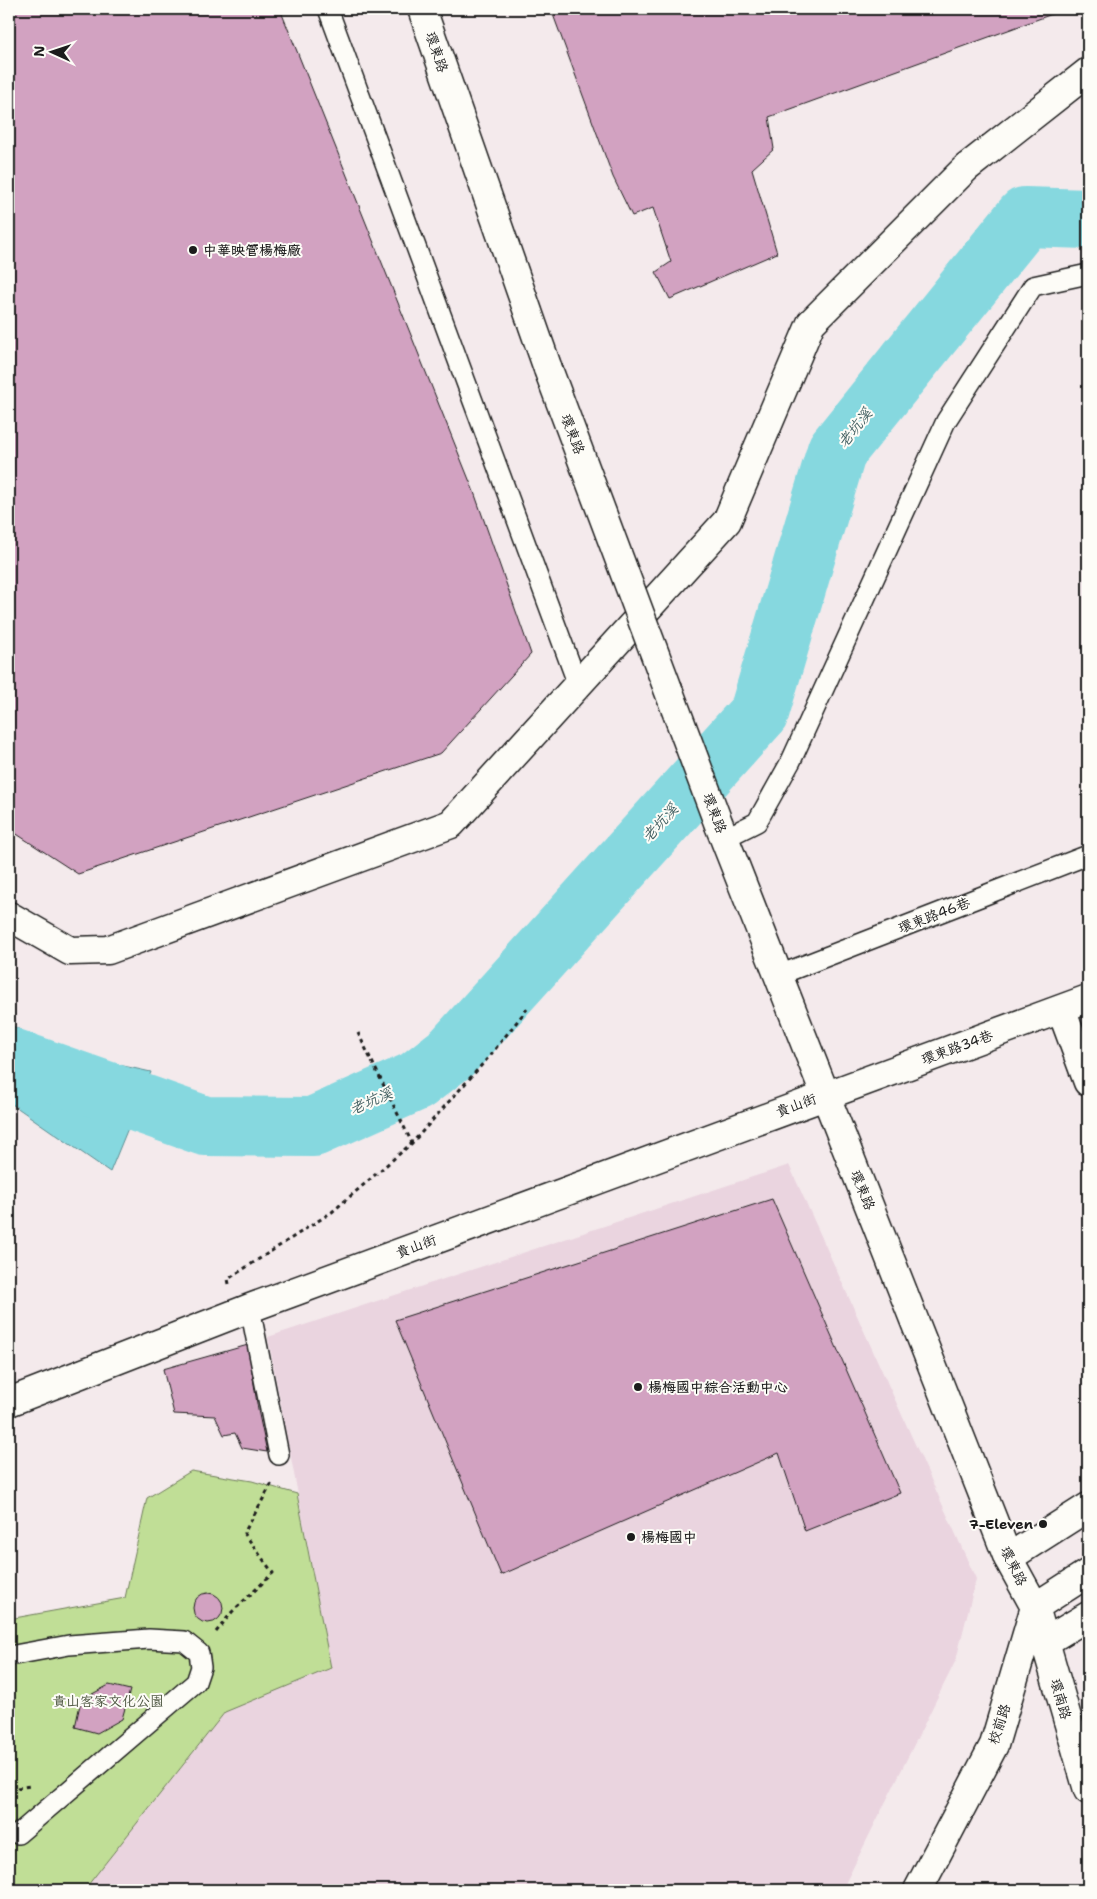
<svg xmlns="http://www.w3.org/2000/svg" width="1097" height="1899" font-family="'Shantell Sans','LXGW WenKai TC',sans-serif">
<rect width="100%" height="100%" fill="#f4eaec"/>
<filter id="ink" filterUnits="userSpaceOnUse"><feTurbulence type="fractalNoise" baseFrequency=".02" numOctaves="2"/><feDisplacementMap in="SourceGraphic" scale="10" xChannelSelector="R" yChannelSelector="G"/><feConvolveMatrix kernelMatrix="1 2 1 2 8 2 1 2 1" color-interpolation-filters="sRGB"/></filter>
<g filter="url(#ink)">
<!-- built -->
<path fill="#ead4df" d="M 789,1165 L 976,1579 L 956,1660 L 842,1890 L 84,1890 L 225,1712 L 331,1668 L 268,1337 Z"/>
<!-- green -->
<path fill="#c0de96" stroke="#6e7d59" d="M 191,1471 L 252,1481 L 297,1494 L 331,1668 L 225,1712 L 84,1890 L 9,1890 L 9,1619 L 125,1598 L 147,1498 Z"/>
<!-- water -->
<path fill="#86d8df" stroke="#5c8d91" d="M 9,1024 L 64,1053 L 151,1072 L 110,1172 L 9,1102 Z"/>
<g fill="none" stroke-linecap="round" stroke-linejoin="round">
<!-- river -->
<path stroke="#86d8df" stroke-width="60" d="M 9,1057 L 205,1126 L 313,1127 L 416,1081 L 453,1052 L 759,713 L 837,450 L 1025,217 L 1088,219"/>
</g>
<!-- building -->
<path fill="#d2a2c1" stroke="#1c1c1c" d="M 9,9 L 280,9 L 474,492 L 531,654 L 441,753 L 78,874 L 9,829 Z
M 551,9 L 1066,9 L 769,117 L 774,149 L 752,169 L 777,253 L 670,299 L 656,272 L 671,262 L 653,208 L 632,216 L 613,177 Z
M 772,1199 L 900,1493 L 805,1531 L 779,1453 L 501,1575 L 395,1320 Z
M 248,1345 L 258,1410 L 267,1452 L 242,1448 L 235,1433 L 224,1435 L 215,1416 L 174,1414 L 163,1369 Z
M193 1608a15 15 0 1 1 30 0a15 15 0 1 1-30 0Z
M 109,1685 L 130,1690 L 122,1719 L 97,1733 L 75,1727 L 81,1700 Z"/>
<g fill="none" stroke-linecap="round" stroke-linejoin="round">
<!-- service casing -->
<g stroke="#1c1c1c" stroke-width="22">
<path id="service" d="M 328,9 L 578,685
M 725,838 L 757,822 L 791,761 L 946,421 L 1033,286 L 1088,274
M 779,975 L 1088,855
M 250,1308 L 279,1455
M 9,1656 L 69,1645 L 149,1639 L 184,1641 L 199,1653 L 201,1667 L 196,1682 L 18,1834"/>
</g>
<!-- minor casing -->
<g stroke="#1c1c1c" stroke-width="31">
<path id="minor" d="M 9,916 L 70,951 L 108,950 L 451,824 L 727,521 L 811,323 L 966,168 L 1088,72
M 1061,1009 L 1088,1082
M 9,1402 L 250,1308 L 1088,999
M 1008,1558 L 1088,1507
M 1045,1642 L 1088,1616"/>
</g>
<!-- tertiary casing -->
<g stroke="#1c1c1c" stroke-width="31">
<path id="tertiary" d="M 422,9 L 548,369
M 719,825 L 1008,1558 L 1035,1607 L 1088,1790
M 918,1890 L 994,1745 L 1035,1607 L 1088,1573"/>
</g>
<!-- path -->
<path stroke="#1c1c1c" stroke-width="3" stroke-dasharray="4 4" stroke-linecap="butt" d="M 358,1033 L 412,1143
M 229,1284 L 228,1279 L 332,1212 L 412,1143 L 488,1058 L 527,1009
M 216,1632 L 232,1612 L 273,1573 L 244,1533 L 273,1481
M 9,1789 L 31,1786"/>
<!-- service -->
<use href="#service" stroke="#fdfcf7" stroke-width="19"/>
<!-- minor -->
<use href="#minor" stroke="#fdfcf7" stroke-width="28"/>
<!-- tertiary -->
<use href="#tertiary" stroke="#fdfcf7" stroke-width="28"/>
<!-- tertiary-bridge casing -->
<g stroke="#1c1c1c" stroke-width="31" stroke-linecap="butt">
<path id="tertiary-bridge" d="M 548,369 L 719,825"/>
</g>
<!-- tertiary-bridge -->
<use href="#tertiary-bridge" stroke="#fdfcf7" stroke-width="28"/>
</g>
</g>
<!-- markers -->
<g fill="#1c1c1c" stroke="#fdfcf7" stroke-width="2">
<circle cx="193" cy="250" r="5"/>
<circle cx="638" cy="1387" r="5"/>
<circle cx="1043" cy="1524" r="5"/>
<circle cx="631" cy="1537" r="5"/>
</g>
<g text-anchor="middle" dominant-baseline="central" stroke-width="4" stroke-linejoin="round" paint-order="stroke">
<!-- street labels -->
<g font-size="14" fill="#1c1c1c" stroke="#fdfcf7">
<text transform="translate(437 52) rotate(71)">環東路</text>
<text transform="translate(573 434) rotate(69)">環東路</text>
<text transform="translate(715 813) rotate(69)">環東路</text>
<text transform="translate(934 915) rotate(-21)">環東路46巷</text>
<text transform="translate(957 1047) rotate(-20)">環東路34巷</text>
<text transform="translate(796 1105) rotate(-20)">貴山街</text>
<text transform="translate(863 1190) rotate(68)">環東路</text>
<text transform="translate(416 1246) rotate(-20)">貴山街</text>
<text transform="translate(1014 1566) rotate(64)">環東路</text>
<text transform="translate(1061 1699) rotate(74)">環南路</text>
<text transform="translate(999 1724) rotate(-72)">校前路</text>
</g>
<!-- poi labels -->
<g font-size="14" font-weight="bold" fill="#1c1c1c" stroke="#fdfcf7" text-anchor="start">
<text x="203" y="250">中華映管楊梅廠</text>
<text x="648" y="1387">楊梅國中綜合活動中心</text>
<text x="1033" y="1524" text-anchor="end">7-Eleven</text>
<text x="641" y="1537">楊梅國中</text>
</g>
<!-- park labels -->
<g font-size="14" fill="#4d5641" stroke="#fdfcf7">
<text x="108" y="1701">貴山客家文化公園</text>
</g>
<!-- water labels -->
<g font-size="15" font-style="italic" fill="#415e60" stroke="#fdfcf7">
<text transform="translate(855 428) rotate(-52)">老坑溪</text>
<text transform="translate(660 823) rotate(-48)">老坑溪</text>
<text transform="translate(371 1101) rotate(-24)">老坑溪</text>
</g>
</g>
<!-- margin -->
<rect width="1097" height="1899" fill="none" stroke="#fdfcf7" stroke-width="30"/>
<rect x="15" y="15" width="1067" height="1869" fill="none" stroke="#1c1c1c" stroke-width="2" filter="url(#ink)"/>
<!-- north arrow -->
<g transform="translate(52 52) rotate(273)" stroke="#fdfcf7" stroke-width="4" paint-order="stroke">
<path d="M0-4L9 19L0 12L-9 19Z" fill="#1c1c1c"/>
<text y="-8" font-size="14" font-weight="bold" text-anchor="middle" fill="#1c1c1c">N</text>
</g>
</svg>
